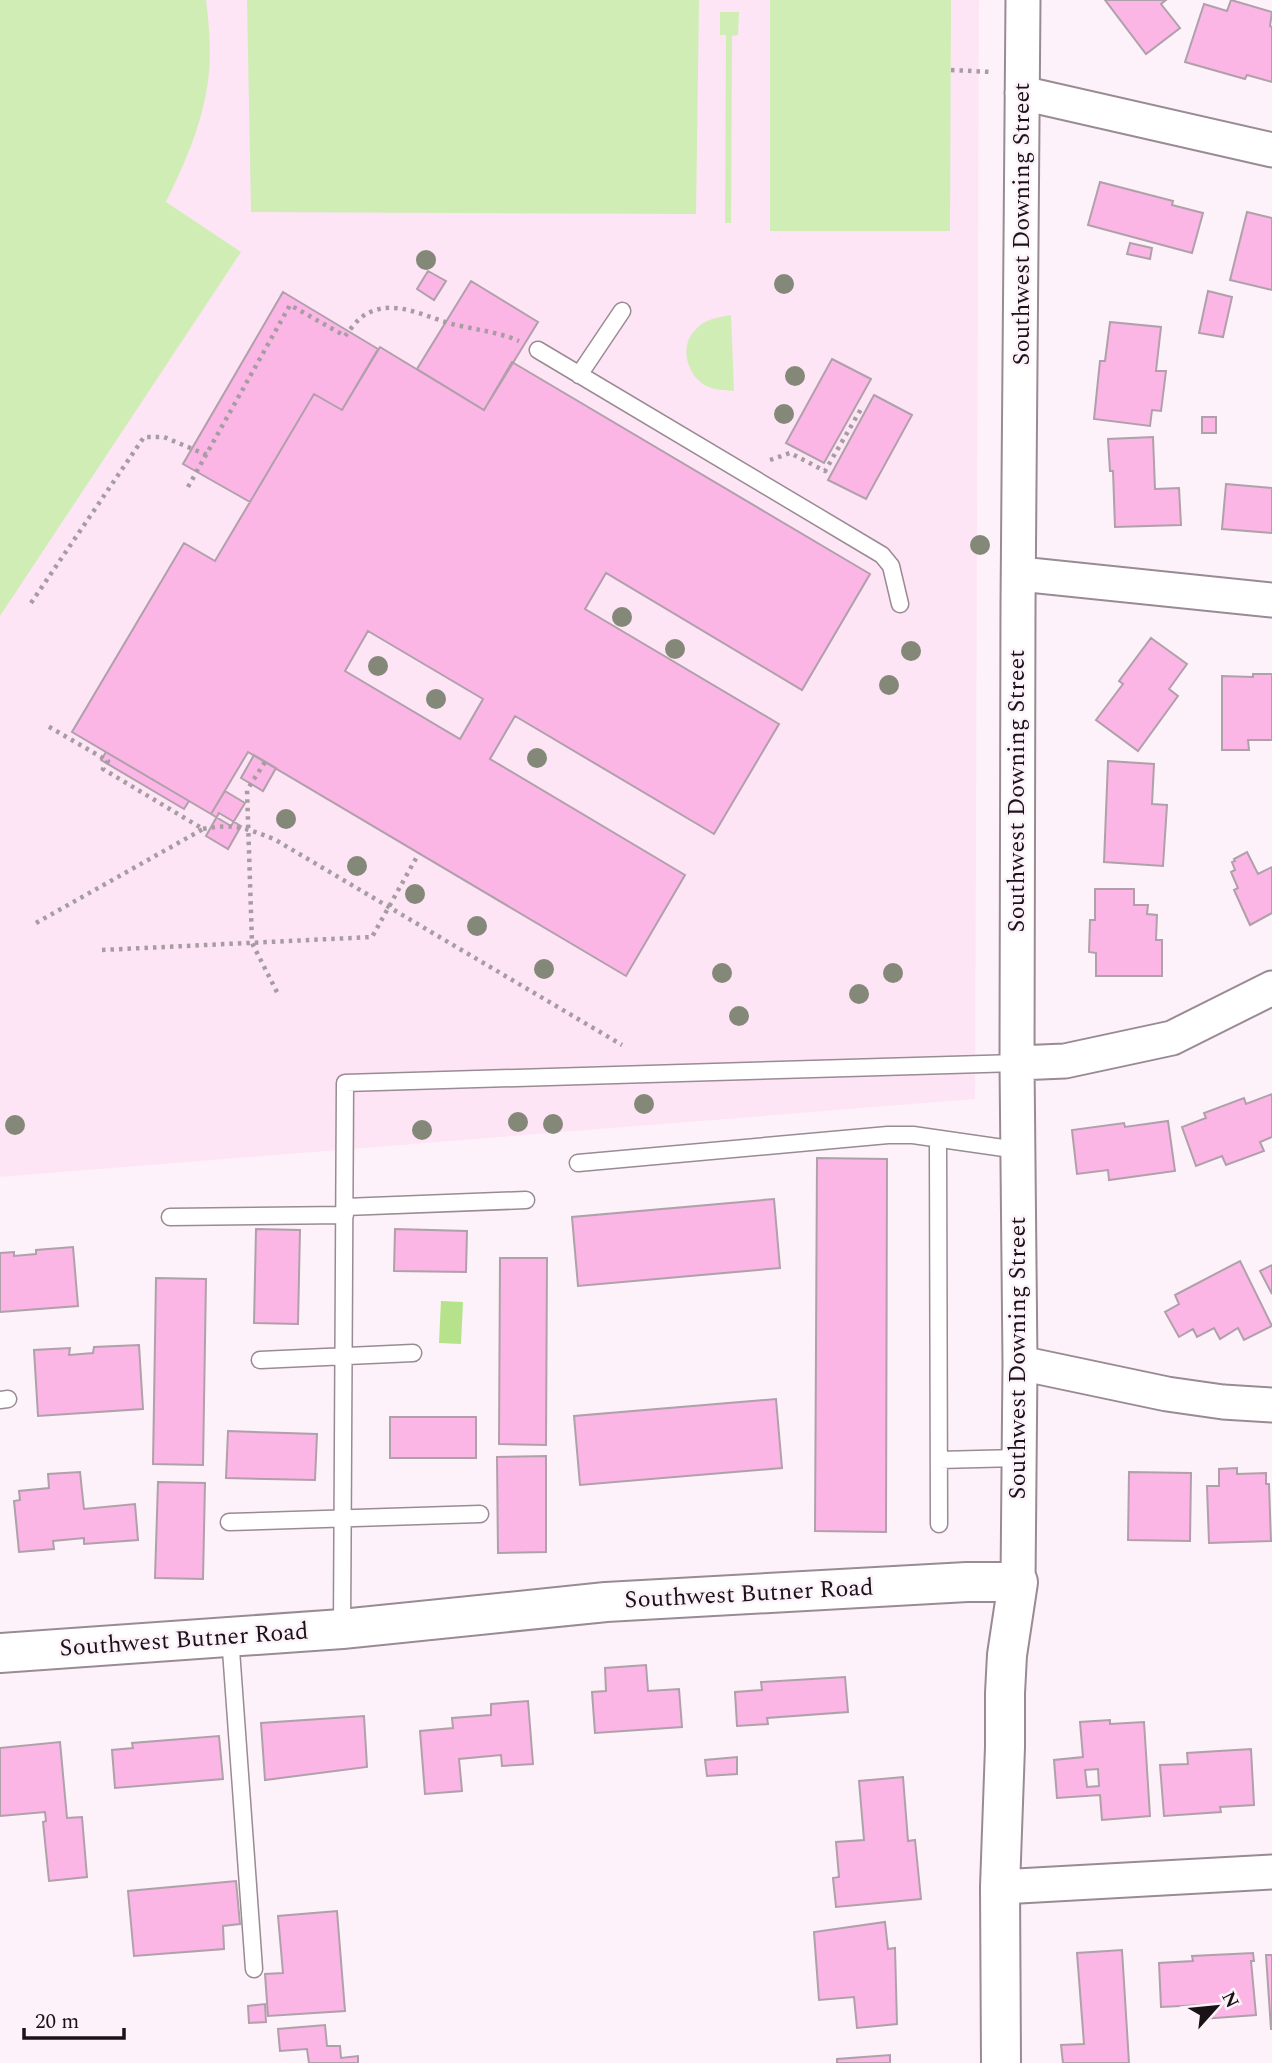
<svg xmlns="http://www.w3.org/2000/svg" width="1272" height="2063" font-family="Spectral,serif">
<rect width="100%" height="100%" fill="#fdf2f9"/>
<!-- built -->
<path fill="#fde5f5" d="M 0,0 L 979,0 L 975,1099 L 0,1177 Z"/>
<!-- green -->
<path fill="#d0edb6" d="M 0,0 L 206,0 C 209,23 211,49 209,72 C 205,118 186,161 166,202 L 241,252 L 0,616 Z
M 247,0 L 699,0 L 696,214 L 251,212 Z
M 770,0 L 951,0 L 950,231 L 770,231 Z
M 720,12 L 739,12 L 738,35 L 732,36 L 731,223 L 725,223 L 726,35 L 720,35 Z
M 731,315 L 734,391 C 725,390 714,390 706,386 C 686,375 679,345 696,329 C 705,319 719,317 731,315 Z"/>
<!-- water -->
<path fill="#b5e28a" d="M 441,1301 L 463,1302 L 461,1344 L 439,1343 Z"/>
<!-- building -->
<path fill="#fbb6e6" stroke="#b0a0aa" stroke-width="2" fill-rule="evenodd" d="M 1105,0 L 1166,0 L 1161,4 L 1180,28 L 1146,54 Z
M 1231,0 L 1272,12 L 1270,26 L 1272,27 L 1272,82 L 1247,75 L 1245,79 L 1185,62 L 1204,4 L 1227,11 Z
M 1100,182 L 1173,201 L 1172,205 L 1203,213 L 1192,253 L 1088,225 Z
M 1247,212 L 1272,218 L 1272,290 L 1230,280 Z
M 1130,243 L 1152,248 L 1150,259 L 1127,254 Z
M 428,271 L 446,281 L 434,300 L 417,289 Z
M 471,281 L 538,322 L 484,410 L 417,369 Z
M 1208,291 L 1232,297 L 1223,337 L 1199,333 Z
M 283,292 L 378,349 L 342,410 L 314,394 L 250,502 L 183,464 Z
M 1110,322 L 1161,327 L 1156,371 L 1166,371 L 1161,411 L 1152,410 L 1150,426 L 1094,419 L 1100,361 L 1105,361 Z
M 380,347 L 484,410 L 512,362 L 870,574 L 802,690 L 606,573 L 585,609 L 779,724 L 714,834 L 515,716 L 490,759 L 685,875 L 626,976 L 248,752 L 211,814 L 72,732 L 184,543 L 215,561 L 314,394 L 342,410 ZM 368,631 L 483,699 L 460,739 L 345,671 Z
M 832,359 L 871,379 L 824,463 L 786,443 Z
M 874,395 L 912,415 L 866,499 L 828,480 Z
M 1202,417 L 1216,417 L 1216,433 L 1202,433 Z
M 1153,437 L 1155,489 L 1179,488 L 1181,525 L 1115,527 L 1113,471 L 1110,471 L 1108,439 Z
M 1226,484 L 1272,488 L 1272,533 L 1222,529 Z
M 1151,638 L 1187,664 L 1169,689 L 1178,696 L 1138,751 L 1096,720 L 1123,684 L 1119,681 Z
M 1253,674 L 1272,674 L 1272,740 L 1248,740 L 1249,750 L 1222,750 L 1222,676 L 1253,677 Z
M 106,752 L 189,801 L 184,809 L 101,760 Z
M 254,755 L 276,768 L 263,791 L 241,778 Z
M 1108,761 L 1154,764 L 1152,804 L 1167,805 L 1163,866 L 1104,862 Z
M 225,791 L 245,803 L 231,826 L 211,814 Z
M 219,813 L 241,826 L 228,849 L 206,836 Z
M 1247,852 L 1258,874 L 1272,867 L 1272,913 L 1250,925 L 1234,890 L 1238,888 L 1231,872 L 1235,870 L 1232,862 L 1235,861 L 1234,859 Z
M 1095,889 L 1134,889 L 1134,905 L 1148,905 L 1147,914 L 1157,915 L 1156,940 L 1162,940 L 1162,976 L 1096,976 L 1096,953 L 1089,952 L 1090,920 L 1095,920 Z
M 1272,1094 L 1272,1137 L 1260,1142 L 1264,1151 L 1226,1165 L 1222,1156 L 1196,1166 L 1182,1127 L 1206,1118 L 1204,1113 L 1244,1098 L 1246,1104 Z
M 1168,1121 L 1175,1171 L 1109,1180 L 1108,1170 L 1077,1174 L 1072,1130 L 1124,1123 L 1125,1127 Z
M 817,1158 L 887,1159 L 886,1532 L 815,1531 Z
M 774,1199 L 780,1268 L 578,1286 L 572,1217 Z
M 256,1229 L 300,1230 L 298,1324 L 254,1323 Z
M 395,1229 L 467,1231 L 466,1272 L 394,1271 Z
M 73,1247 L 78,1306 L 0,1312 L 0,1253 L 14,1252 L 14,1256 L 36,1254 L 36,1250 Z
M 500,1258 L 547,1258 L 546,1445 L 499,1444 Z
M 1240,1261 L 1272,1326 L 1244,1340 L 1238,1328 L 1220,1339 L 1214,1328 L 1197,1337 L 1193,1329 L 1179,1337 L 1165,1312 L 1179,1304 L 1175,1295 Z
M 1272,1265 L 1272,1294 L 1260,1271 Z
M 156,1278 L 206,1279 L 203,1465 L 153,1464 Z
M 139,1345 L 143,1409 L 38,1416 L 34,1350 L 70,1348 L 69,1355 L 93,1353 L 94,1347 Z
M 776,1399 L 782,1468 L 580,1485 L 574,1416 Z
M 390,1417 L 476,1417 L 476,1458 L 390,1458 Z
M 228,1431 L 317,1434 L 315,1480 L 226,1478 Z
M 546,1456 L 546,1552 L 498,1553 L 497,1457 Z
M 1237,1468 L 1237,1474 L 1266,1473 L 1266,1484 L 1269,1484 L 1271,1541 L 1209,1543 L 1207,1486 L 1219,1486 L 1219,1469 Z
M 80,1472 L 84,1509 L 135,1504 L 138,1540 L 84,1544 L 84,1538 L 53,1541 L 54,1549 L 19,1552 L 14,1501 L 20,1500 L 19,1491 L 49,1488 L 48,1474 Z
M 1129,1472 L 1191,1473 L 1190,1541 L 1128,1540 Z
M 158,1482 L 205,1483 L 203,1579 L 155,1578 Z
M 646,1665 L 648,1691 L 679,1689 L 682,1727 L 595,1733 L 592,1692 L 606,1691 L 605,1668 Z
M 845,1677 L 848,1712 L 767,1718 L 768,1724 L 737,1726 L 735,1692 L 762,1690 L 761,1682 Z
M 528,1701 L 533,1764 L 502,1766 L 501,1755 L 459,1759 L 462,1791 L 425,1794 L 420,1731 L 453,1728 L 452,1718 L 491,1715 L 491,1704 Z
M 364,1716 L 367,1767 L 265,1780 L 261,1723 Z
M 1110,1720 L 1110,1724 L 1144,1722 L 1150,1816 L 1102,1820 L 1100,1795 L 1057,1798 L 1054,1760 L 1083,1757 L 1080,1722 ZM 1098,1769 L 1099,1786 L 1087,1787 L 1085,1770 Z
M 219,1736 L 223,1779 L 115,1788 L 112,1750 L 133,1748 L 132,1743 Z
M 60,1742 L 67,1818 L 82,1817 L 87,1877 L 49,1881 L 43,1822 L 46,1821 L 45,1812 L 0,1816 L 0,1748 Z
M 1251,1749 L 1254,1805 L 1220,1807 L 1221,1812 L 1164,1816 L 1160,1765 L 1188,1764 L 1187,1753 Z
M 737,1757 L 737,1774 L 707,1776 L 705,1760 Z
M 903,1777 L 908,1841 L 915,1840 L 921,1899 L 836,1907 L 833,1878 L 839,1877 L 836,1842 L 864,1840 L 859,1781 Z
M 236,1881 L 240,1924 L 223,1926 L 224,1949 L 134,1956 L 128,1891 Z
M 337,1911 L 345,2011 L 268,2016 L 265,1974 L 283,1973 L 278,1916 Z
M 885,1922 L 888,1949 L 895,1948 L 897,2024 L 857,2028 L 854,1997 L 819,2000 L 814,1932 Z
M 1122,1950 L 1129,2063 L 1063,2063 L 1061,2045 L 1084,2044 L 1077,1953 Z
M 1253,1953 L 1254,1961 L 1251,1961 L 1256,2015 L 1202,2019 L 1202,2005 L 1161,2007 L 1159,1963 L 1193,1961 L 1192,1956 Z
M 1266,1955 L 1272,1955 L 1272,2029 L 1271,2029 Z
M 265,2004 L 266,2022 L 249,2023 L 248,2006 Z
M 325,2025 L 327,2046 L 340,2046 L 341,2058 L 358,2056 L 358,2063 L 309,2063 L 307,2049 L 280,2051 L 278,2029 Z
M 890,2055 L 890,2063 L 837,2063 L 837,2059 Z"/>
<g fill="none" stroke-linecap="round" stroke-linejoin="round">
<!-- service casing -->
<g stroke="#9a8a94" stroke-width="19">
<path id="service" d="M 538,350 L 882,555 L 891,566 L 900,604
M 579,375 L 622,311
M 938,1140 L 939,1524
M 578,1163 L 888,1135 L 913,1135 L 1018,1150
M 345,1207 L 526,1200
M 170,1217 L 345,1215
M 260,1360 L 413,1353
M 0,1400 L 8,1399
M 939,1460 L 1019,1458
M 229,1522 L 480,1514
M 342,1629 L 345,1083 L 1017,1063
M 230,1636 L 254,1969"/>
</g>
<!-- minor casing -->
<g stroke="#9a8a94" stroke-width="37">
<path id="minor" d="M 1022,93 L 1272,150
M 1020,574 L 1272,600
M 1017,1063 L 1065,1061 L 1172,1038 L 1272,988
M 1020,1363 L 1167,1394 L 1223,1402 L 1272,1405
M 1018,1582 L 1020,1363 L 1017,1063 L 1018,606 L 1023,0
M 1000,1887 L 1272,1872"/>
</g>
<!-- tertiary casing -->
<g stroke="#9a8a94" stroke-width="42">
<path id="tertiary" d="M 0,1653 L 342,1629 L 606,1602 L 967,1582 L 1018,1582 L 1007,1655 L 1005,1693 L 1005,1747 L 1000,1887 L 1001,2063"/>
</g>
<!-- path -->
<path stroke="#a69da3" stroke-width="4.5" stroke-dasharray="3.5 5" stroke-linecap="butt" d="M 951,70 L 992,72
M 770,460 L 790,453 L 825,471 L 861,409
M 188,487 L 290,305 L 345,336 C 350,330 356,321 363,316 C 393,296 426,318 456,325 C 478,330 498,332 519,341
M 31,603 L 144,437 L 164,437 L 207,455
M 265,762 L 247,790 L 252,943 L 279,996
M 203,829 C 234,823 245,828 274,839 L 622,1045
M 36,923 L 203,829 L 103,769 L 108,761 L 46,725
M 102,950 L 372,937 L 419,853"/>
<!-- service -->
<use href="#service" stroke="#fff" stroke-width="16"/>
<!-- minor -->
<use href="#minor" stroke="#fff" stroke-width="33"/>
<!-- tertiary -->
<use href="#tertiary" stroke="#fff" stroke-width="38"/>
</g>
<!-- trees -->
<g fill="#848878">
<circle cx="426" cy="260" r="10"/>
<circle cx="784" cy="284" r="10"/>
<circle cx="795" cy="376" r="10"/>
<circle cx="784" cy="414" r="10"/>
<circle cx="980" cy="545" r="10"/>
<circle cx="622" cy="617" r="10"/>
<circle cx="675" cy="649" r="10"/>
<circle cx="911" cy="651" r="10"/>
<circle cx="378" cy="666" r="10"/>
<circle cx="889" cy="685" r="10"/>
<circle cx="436" cy="699" r="10"/>
<circle cx="537" cy="758" r="10"/>
<circle cx="286" cy="819" r="10"/>
<circle cx="357" cy="866" r="10"/>
<circle cx="415" cy="894" r="10"/>
<circle cx="477" cy="926" r="10"/>
<circle cx="544" cy="969" r="10"/>
<circle cx="722" cy="973" r="10"/>
<circle cx="893" cy="973" r="10"/>
<circle cx="859" cy="994" r="10"/>
<circle cx="739" cy="1016" r="10"/>
<circle cx="644" cy="1104" r="10"/>
<circle cx="518" cy="1122" r="10"/>
<circle cx="553" cy="1124" r="10"/>
<circle cx="15" cy="1125" r="10"/>
<circle cx="422" cy="1130" r="10"/>
</g>
<g text-anchor="middle" dominant-baseline="central" stroke-width="5" stroke-linejoin="round" paint-order="stroke">
<!-- street labels -->
<g font-size="24" fill="#191317" stroke="#fdf2f9">
<text transform="translate(1022 224) rotate(-90)">Southwest Downing Street</text>
<text transform="translate(1017 791) rotate(-90)">Southwest Downing Street</text>
<text transform="translate(1018 1358) rotate(-90)">Southwest Downing Street</text>
<text transform="translate(749 1594) rotate(-3)">Southwest Butner Road</text>
<text transform="translate(184 1640) rotate(-4)">Southwest Butner Road</text>
</g>
</g>
<!-- north arrow -->
<g transform="translate(1216 2007) rotate(63)" stroke="#fdf2f9" stroke-width="5" paint-order="stroke">
<path d="M0-5L12 26L0 18L-12 26Z" fill="#191317"/>
<text y="-10" font-size="19" font-weight="bold" text-anchor="middle" fill="#191317">N</text>
</g>
<!-- scale -->
<path d="M24 2028v10h100v-10" fill="none" stroke="#191317" stroke-width="3.5"/>
<text x="35" y="2028" font-size="21" fill="#191317" stroke="#fdf2f9" stroke-width="5" paint-order="stroke">20 m</text>
</svg>
